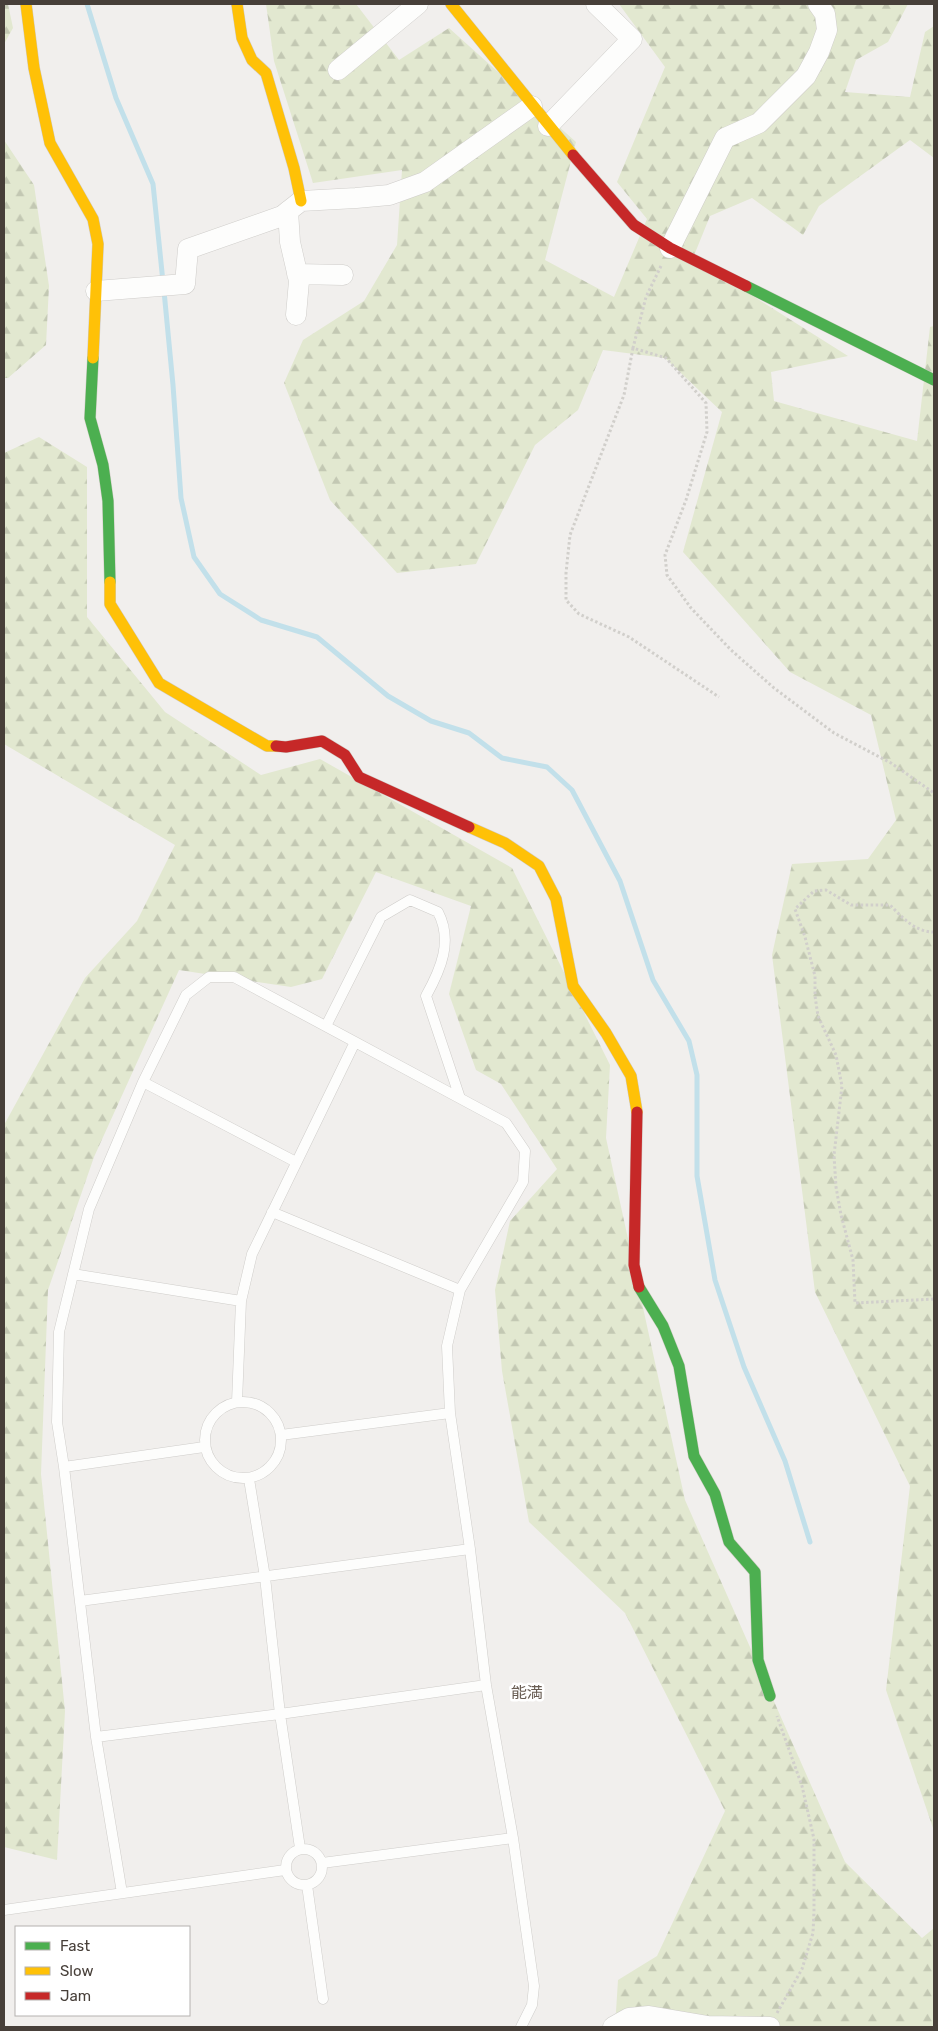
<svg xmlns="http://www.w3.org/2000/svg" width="938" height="2031" font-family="Rubik,'Noto Sans JP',sans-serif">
<defs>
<pattern id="forest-firs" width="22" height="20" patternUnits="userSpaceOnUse" patternTransform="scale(1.25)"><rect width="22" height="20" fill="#e2e8d0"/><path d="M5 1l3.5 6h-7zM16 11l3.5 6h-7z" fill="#c3c8b3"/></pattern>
</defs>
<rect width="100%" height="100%" fill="#f1efed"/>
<!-- forest -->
<path fill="url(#forest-firs)" d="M 4,4 L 8,4 L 13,28 L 4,44 Z
M 266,4 L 356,4 L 399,60 L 449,28 L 576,142 L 545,260 L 614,297 L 647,219 L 617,182 L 665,67 L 619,4 L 908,4 L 888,42 L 856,60 L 845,92 L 910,97 L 925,32 L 934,26 L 934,158 L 910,140 L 819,206 L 803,235 L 752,198 L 710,216 L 693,258 L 848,356 L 771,372 L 774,401 L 917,441 L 930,327 L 934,326 L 934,1831 L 886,1690 L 910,1486 L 815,1292 L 772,955 L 792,864 L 868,859 L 896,820 L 871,715 L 790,672 L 683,552 L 722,412 L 665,358 L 603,350 L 578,410 L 535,445 L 476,564 L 397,573 L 330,500 L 284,383 L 303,340 L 364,301 L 397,245 L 402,170 L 313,183 L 274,61 Z
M 4,140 L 34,185 L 49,286 L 46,345 L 8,378 L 4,378 Z
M 39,437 L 87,467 L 87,617 L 165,712 L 261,775 L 320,759 L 512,868 L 610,1065 L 606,1138 L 685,1500 L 845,1862 L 922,1938 L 934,1928 L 934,2027 L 615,2027 L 618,1980 L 657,1956 L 725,1811 L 625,1613 L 529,1522 L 502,1371 L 495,1290 L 510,1221 L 557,1169 L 501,1084 L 476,1070 L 449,994 L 471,906 L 376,872 L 322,979 L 291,987 L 179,970 L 94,1157 L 48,1290 L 41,1474 L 65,1711 L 57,1860 L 4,1847 L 4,1125 L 85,978 L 137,921 L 175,845 L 4,744 L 4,453 Z"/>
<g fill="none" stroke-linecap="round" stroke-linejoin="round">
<!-- stream -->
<path stroke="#c2e0ea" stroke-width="5" d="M 87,4 L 116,98 L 153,184 L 163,282
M 164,291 L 173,385 L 181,498 L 194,557 L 220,594 L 261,620 L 317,637 L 388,696 L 431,721 L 469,733 L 502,758 L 547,767 L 572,790 L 620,881 L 653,980 L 689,1041 L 697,1075 L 697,1176 L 715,1280 L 744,1367 L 785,1461 L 810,1542"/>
<!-- lane casing -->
<g stroke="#cfcdca" stroke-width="11">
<path id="lane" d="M 326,1026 L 381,917 L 410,900 L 438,912 C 453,941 441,969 426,996 L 460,1098
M 143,1082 L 296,1162
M 272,1212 L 460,1290
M 73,1274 L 241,1301
M205 1440a38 38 0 1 1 76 0a38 38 0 1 1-76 0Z
M 237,1402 L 241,1301 L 252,1254 L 355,1042
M 281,1435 L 450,1413
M 204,1447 L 64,1467 L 57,1422 L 59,1332 L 89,1209 L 143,1082 L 186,995 L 209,977 L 234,977 L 506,1123 L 525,1151 L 523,1182 L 460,1290 L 447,1346 L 450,1413 L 470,1549 L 486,1685 L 513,1838 L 534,1986 L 532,2005 L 521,2027
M 64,1467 L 96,1737 L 122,1893
M 249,1479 L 265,1577 L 280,1714 L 300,1848
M 80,1601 L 470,1549
M 96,1737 L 280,1714 L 486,1685
M286 1867a18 18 0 1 1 36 0a18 18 0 1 1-36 0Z
M 322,1863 L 513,1838
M 307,1885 L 323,1999
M 4,1910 L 285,1870"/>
</g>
<!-- street casing -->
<g stroke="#cfcdca" stroke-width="21">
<path id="street" d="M 338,70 L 418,4
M 548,126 L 632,39 L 596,4
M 288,211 L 290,242 L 299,281 L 296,315
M 670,248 L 725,138 L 759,123 L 806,76 L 819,52 L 827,30 L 825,14 L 818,4
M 297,274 L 343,275
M 96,291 L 185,284 L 188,249 L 282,216 L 301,201 L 356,198 L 389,195 L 425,182 L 532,106
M 613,2027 L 629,2018 L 649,2016 L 708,2026 L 770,2027"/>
</g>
<!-- fast casing -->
<g stroke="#d0cbc5" stroke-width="12">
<path id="fast" d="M 746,286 L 934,380
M 93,358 L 90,418 L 103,465 L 108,501 L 110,582
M 639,1287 L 663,1326 L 679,1366 L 694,1456 L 715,1494 L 729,1542 L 755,1572 L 758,1660 L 770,1696"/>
</g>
<!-- slow casing -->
<g stroke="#d0cbc5" stroke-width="12">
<path id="slow" d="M 26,4 L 34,68 L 50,143 L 93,219 L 98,244 L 93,358
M 237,4 L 242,38 L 252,60 L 266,73 L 294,168 L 301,201
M 451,4 L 573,155
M 110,582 L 110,604 L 159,683 L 267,746 L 276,746
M 469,827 L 505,843 L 539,866 L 556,899 L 573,986 L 606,1033 L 631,1076 L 637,1112"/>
</g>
<!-- jam casing -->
<g stroke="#d0cbc5" stroke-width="12">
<path id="jam" d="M 573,155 L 634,225 L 670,248 L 746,286
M 276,746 L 286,747 L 322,741 L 345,755 L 359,777 L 469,827
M 637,1112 L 634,1265 L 639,1287"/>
</g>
<!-- path -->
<path stroke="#d1cfcb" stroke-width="3" stroke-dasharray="2.5 2.5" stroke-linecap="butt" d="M 661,266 L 646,297 L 633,348 L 666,358 L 706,403 L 707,432 L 686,500 L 665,555 L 667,575 L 691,608 L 731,650 L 774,688 L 834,733 L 891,763 L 934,793
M 633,348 L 624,395 L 570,535 L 566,573 L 566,600 L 579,614 L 629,637 L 719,697
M 934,932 C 915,932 903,918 890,905 L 851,905 L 826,890 L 814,891 L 795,909 L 805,937 L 815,976 L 815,996 L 818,1016 L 836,1055 L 842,1086 L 834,1155 L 836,1187 L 841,1215 L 853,1260 L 855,1303 L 934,1299
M 777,2013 L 802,1969 L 813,1933 L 814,1911 L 814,1839 L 802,1786 L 777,1716"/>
<!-- lane -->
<use href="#lane" stroke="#fdfdfc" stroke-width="10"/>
<!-- street -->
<use href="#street" stroke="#fdfdfc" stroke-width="20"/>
<!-- fast -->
<use href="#fast" stroke="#4caf50" stroke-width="11"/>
<!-- slow -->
<use href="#slow" stroke="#ffc107" stroke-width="11"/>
<!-- jam -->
<use href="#jam" stroke="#c62828" stroke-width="11"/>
</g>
<g text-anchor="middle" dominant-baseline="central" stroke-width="5" stroke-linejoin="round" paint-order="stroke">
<!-- quarter labels -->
<g font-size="16" fill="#685c52" stroke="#fff">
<text x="527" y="1692">能満</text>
</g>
</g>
<!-- border -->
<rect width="938" height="2031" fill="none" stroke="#473f39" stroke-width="10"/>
<!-- legend -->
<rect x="15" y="1926" width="175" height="90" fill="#ffffff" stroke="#b5b2b0"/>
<rect x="25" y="1942" width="25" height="8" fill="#4caf50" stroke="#b5b2b0"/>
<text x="60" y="1951" font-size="15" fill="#473f39">Fast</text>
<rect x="25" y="1967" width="25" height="8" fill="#ffc107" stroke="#b5b2b0"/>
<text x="60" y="1976" font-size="15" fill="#473f39">Slow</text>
<rect x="25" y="1992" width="25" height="8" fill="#c62828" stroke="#b5b2b0"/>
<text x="60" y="2001" font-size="15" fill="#473f39">Jam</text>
</svg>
